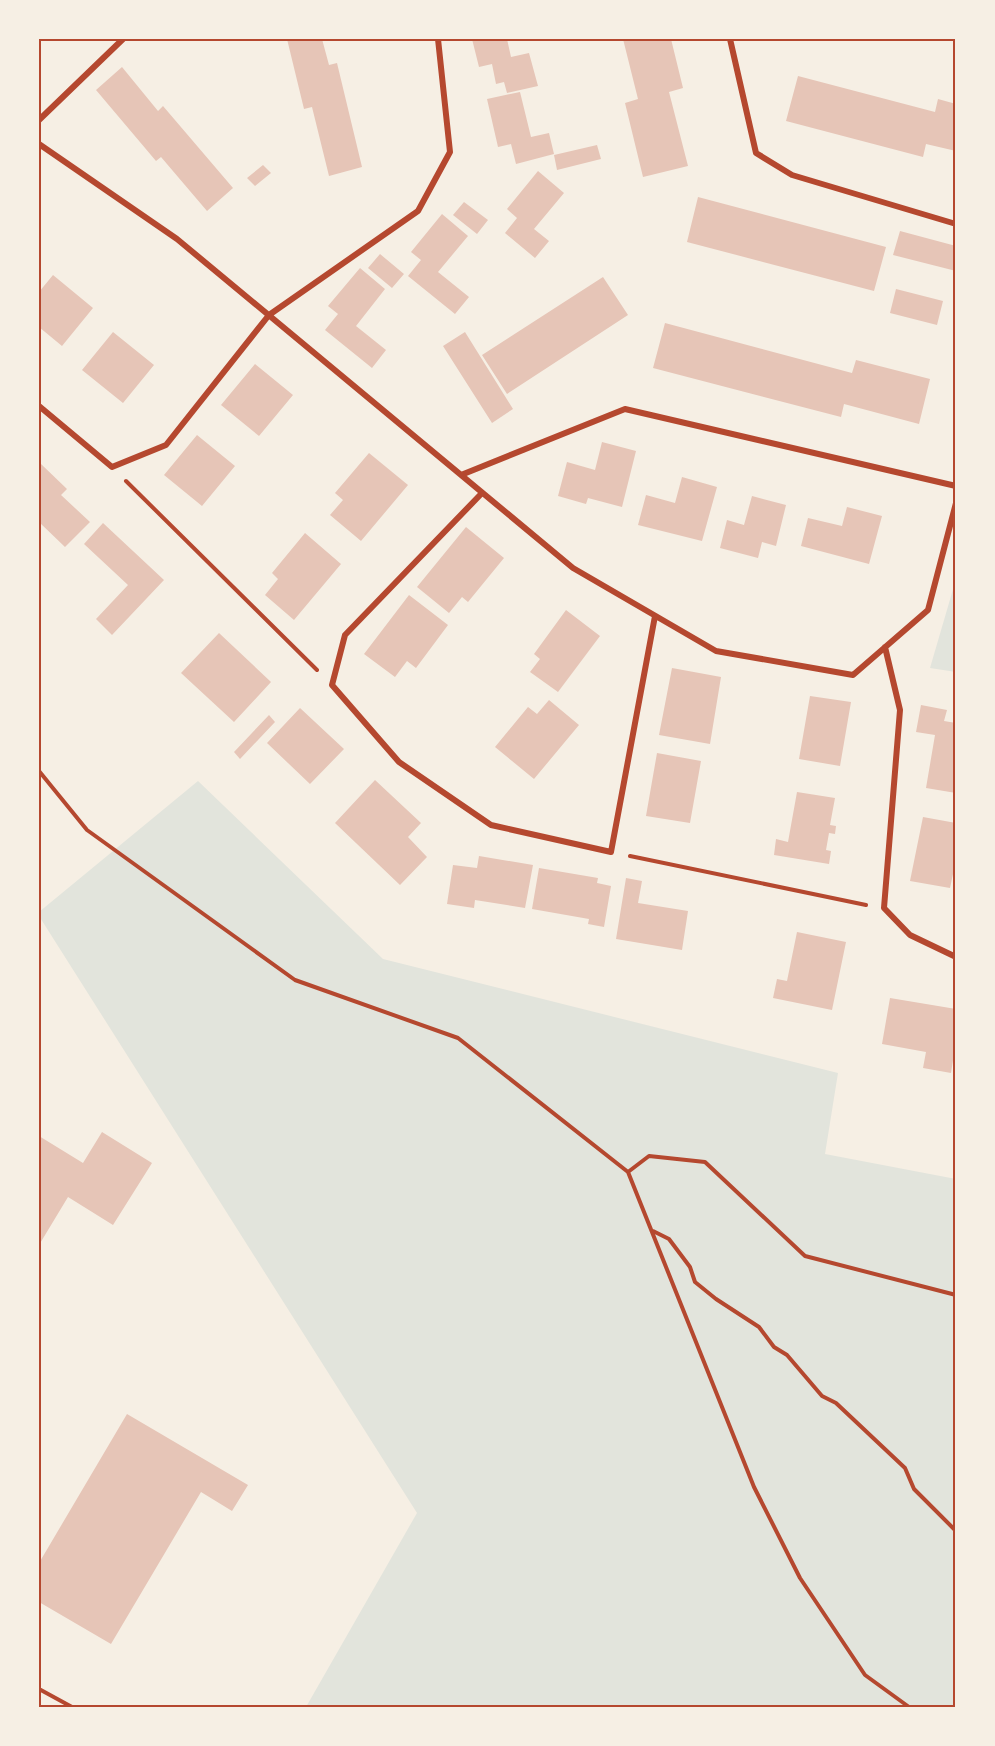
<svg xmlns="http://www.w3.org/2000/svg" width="995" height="1746" font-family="'DM Sans',sans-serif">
<rect width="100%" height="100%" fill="#f6efe4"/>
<!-- green -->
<path fill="#e2e4dc" d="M 956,579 L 956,672 L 930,668 Z
M 198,781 L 383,959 L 838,1073 L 825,1154 L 956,1179 L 956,1707 L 306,1707 L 417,1513 L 39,916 L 39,912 Z"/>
<!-- building -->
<path fill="#e6c5b7" d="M 287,39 L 322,39 L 329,65 L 337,63 L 362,167 L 329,176 L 312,107 L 304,109 Z
M 472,39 L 507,39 L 511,57 L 529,53 L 538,86 L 507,93 L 504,82 L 496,84 L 492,64 L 479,67 Z
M 623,39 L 671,39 L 683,88 L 669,92 L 688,166 L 643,177 L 625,103 L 638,99 Z
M 122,67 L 158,111 L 163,106 L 233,188 L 207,211 L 161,157 L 156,161 L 96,90 Z
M 798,76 L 935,112 L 938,99 L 956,104 L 956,151 L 926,144 L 923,157 L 786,121 Z
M 520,92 L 531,137 L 549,133 L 554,154 L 516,164 L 511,144 L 498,147 L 487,99 Z
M 597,145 L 601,159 L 557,170 L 554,155 Z
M 263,165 L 271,173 L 255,186 L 247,178 Z
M 538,171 L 564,193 L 534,229 L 549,241 L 535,258 L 505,233 L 517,218 L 507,209 Z
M 698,197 L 886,247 L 874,291 L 687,242 Z
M 464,202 L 488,220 L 477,234 L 453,215 Z
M 442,214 L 468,236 L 438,272 L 469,297 L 455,314 L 408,276 L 421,260 L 411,252 Z
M 900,231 L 956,246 L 956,271 L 893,255 Z
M 380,254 L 404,274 L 392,288 L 368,268 Z
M 360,268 L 385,289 L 356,326 L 386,350 L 372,368 L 325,330 L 338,314 L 328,306 Z
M 53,275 L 93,308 L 62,346 L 39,327 L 39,292 Z
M 603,277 L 628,315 L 507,394 L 482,355 Z
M 896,289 L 943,301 L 937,325 L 890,313 Z
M 665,323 L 852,373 L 856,360 L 930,379 L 919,424 L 844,404 L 841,417 L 653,368 Z
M 113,332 L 154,365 L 123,403 L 82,370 Z
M 465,332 L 513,409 L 492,423 L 443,346 Z
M 255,364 L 293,395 L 259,436 L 221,405 Z
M 197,435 L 235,466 L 202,506 L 164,475 Z
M 602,442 L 636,451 L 622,507 L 588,498 L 586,504 L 558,496 L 567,462 L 595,470 Z
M 369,453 L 408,485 L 361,541 L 330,515 L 343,500 L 335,493 Z
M 41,464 L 67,489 L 61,495 L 90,522 L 65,547 L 39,522 L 39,466 Z
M 682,477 L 717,487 L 702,541 L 638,525 L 646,495 L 675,503 Z
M 752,496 L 786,505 L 776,546 L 762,542 L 758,558 L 720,548 L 727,520 L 744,525 Z
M 847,507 L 882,516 L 869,564 L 801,546 L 808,518 L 842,526 Z
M 103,523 L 164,580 L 112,635 L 96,619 L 128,585 L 84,544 Z
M 466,527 L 504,558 L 468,602 L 462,597 L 449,613 L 417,587 Z
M 305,533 L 341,564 L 294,620 L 265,595 L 278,579 L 272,573 Z
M 409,595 L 448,625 L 416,668 L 407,661 L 395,677 L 364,654 Z
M 566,610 L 600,636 L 558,692 L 530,672 L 540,659 L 534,654 Z
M 219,633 L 271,682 L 234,722 L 181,673 Z
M 672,668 L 721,677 L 710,744 L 659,735 Z
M 810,696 L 851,702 L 840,766 L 799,759 Z
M 549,700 L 579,725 L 534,779 L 495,747 L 528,707 L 537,714 Z
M 921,705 L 947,710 L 944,721 L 956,723 L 956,793 L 926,788 L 935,735 L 916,732 Z
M 300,708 L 344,749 L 310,784 L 267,743 Z
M 269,715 L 275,722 L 240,759 L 234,752 Z
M 657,753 L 701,761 L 690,823 L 646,816 Z
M 375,780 L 421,823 L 408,837 L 427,857 L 400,885 L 335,823 Z
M 797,792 L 835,798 L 830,825 L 836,826 L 835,834 L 829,833 L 826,850 L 831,851 L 829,864 L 774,855 L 776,839 L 788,842 Z
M 923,817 L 956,823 L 956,860 L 950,888 L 910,881 Z
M 479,856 L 533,865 L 525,908 L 475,900 L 474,908 L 447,904 L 453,865 L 477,868 Z
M 539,868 L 598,878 L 597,883 L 611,886 L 604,927 L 588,924 L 589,919 L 532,909 Z
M 626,878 L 642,881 L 638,903 L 688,911 L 682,950 L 616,939 Z
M 797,932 L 846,942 L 832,1010 L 773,998 L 777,979 L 787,981 Z
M 890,998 L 956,1009 L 956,1041 L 951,1073 L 923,1068 L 926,1052 L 882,1044 Z
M 102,1132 L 152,1163 L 113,1225 L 68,1197 L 39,1245 L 39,1136 L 83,1163 Z
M 127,1414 L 248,1485 L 232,1511 L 201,1492 L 111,1644 L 39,1602 L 39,1563 Z"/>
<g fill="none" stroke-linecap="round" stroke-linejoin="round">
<!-- path -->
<path stroke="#b5482f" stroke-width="4" d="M 126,481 L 317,670
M 39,771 L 87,830 L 295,980 L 458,1038 L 628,1172 L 754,1487 L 800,1578 L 865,1675 L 909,1707
M 630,856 L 866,905
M 628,1172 L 649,1156 L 705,1162 L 805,1256 L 956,1295
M 653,1231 L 669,1239 L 690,1267 L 695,1282 L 716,1299 L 759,1327 L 774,1347 L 787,1355 L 822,1396 L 836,1403 L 905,1468 L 914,1489 L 956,1531
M 39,1689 L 72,1707"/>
<!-- minor -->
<path stroke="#b5482f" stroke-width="6" d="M 730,39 L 756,153 L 792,175 L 956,224
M 39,120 L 123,39
M 39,144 L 177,239 L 573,568 L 716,651 L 853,675 L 928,610 L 956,503
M 39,406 L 112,467 L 166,445 L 269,315 L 418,211 L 450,152 L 438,39
M 461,475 L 625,409 L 956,486
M 482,493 L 345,635 L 332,685 L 399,762 L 491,825 L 611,852 L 655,616
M 885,647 L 900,710 L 884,908 L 910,935 L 956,957"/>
</g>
<!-- border -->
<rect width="995" height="1746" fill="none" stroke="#f6efe4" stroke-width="81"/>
<rect x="40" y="40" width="914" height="1666" fill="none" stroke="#b5482f" stroke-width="2"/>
</svg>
